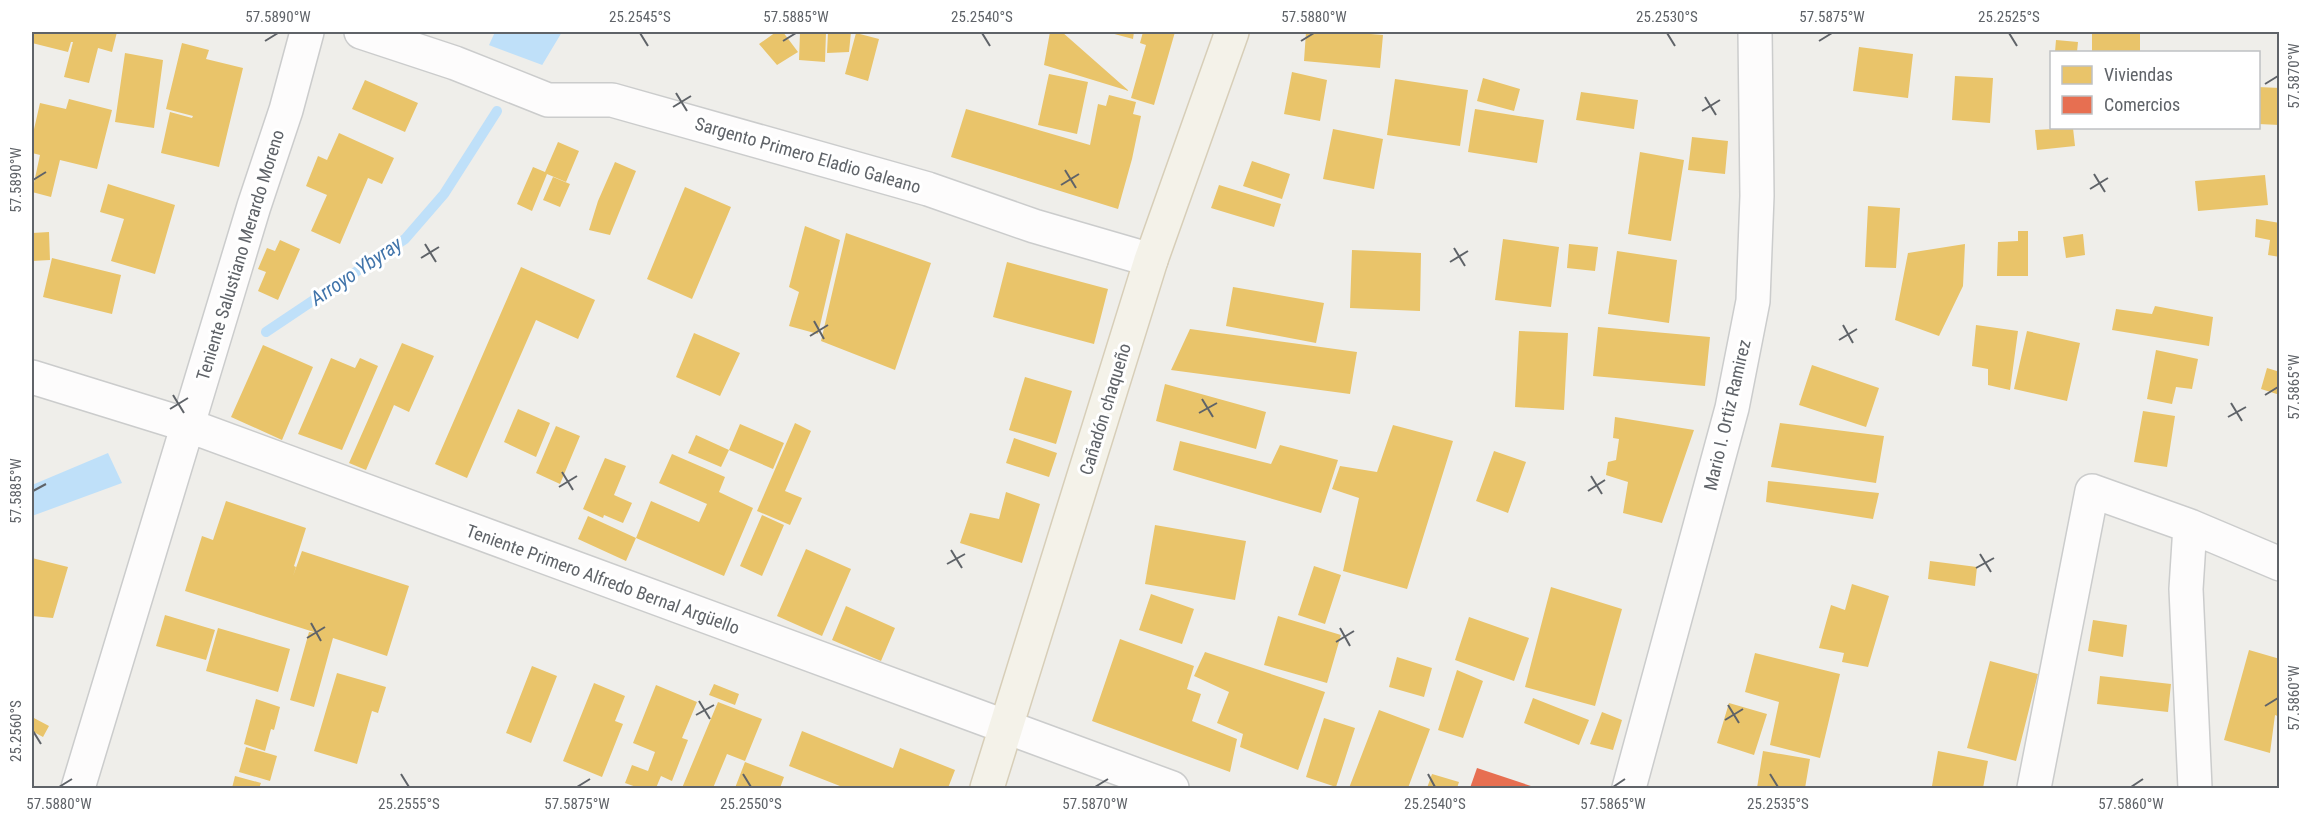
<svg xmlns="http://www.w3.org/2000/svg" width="2311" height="820" font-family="'Roboto Condensed',sans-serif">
<rect width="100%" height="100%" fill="#efeeea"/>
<!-- water -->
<path fill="#bfe0f9" d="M 495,32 L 562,32 L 538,72 L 484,56 Z
M 108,453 L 122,483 L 32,516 L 32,485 Z"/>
<!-- pier -->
<path fill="#efeeea" d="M 486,44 L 545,66 L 538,75 L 483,59 L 481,56 Z"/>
<!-- homes -->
<path fill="#e9c46a" d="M 32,32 L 117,32 L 112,52 L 98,48 L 89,83 L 64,77 L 73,42 L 71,42 L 68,52 L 32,43 Z
M 776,32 L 783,32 L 798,52 L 777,65 L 759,44 Z
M 800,32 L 826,32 L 825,62 L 799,60 Z
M 828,32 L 851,32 L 849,52 L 827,53 Z
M 1050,32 L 1062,32 L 1129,91 L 1044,65 Z
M 1107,32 L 1134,32 L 1133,39 Z
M 1143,32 L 1175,32 L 1154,105 L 1131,98 L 1146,45 L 1140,43 Z
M 1306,32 L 1346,32 L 1383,35 L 1380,68 L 1304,61 Z
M 2092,32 L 2140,32 L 2140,52 L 2092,52 Z
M 856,33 L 879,39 L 868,81 L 845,74 Z
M 2056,40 L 2078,42 L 2077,52 L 2055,52 Z
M 182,43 L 209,50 L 206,59 L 243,68 L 219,167 L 161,153 L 170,112 L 192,118 L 193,116 L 166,109 Z
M 1859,47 L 1913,54 L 1908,98 L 1853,91 Z
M 125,53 L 163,60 L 154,128 L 115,122 Z
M 1292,72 L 1327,80 L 1320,121 L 1284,114 Z
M 1049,74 L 1088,82 L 1077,134 L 1038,125 Z
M 1955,76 L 1993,78 L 1990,123 L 1952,120 Z
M 1483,78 L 1520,89 L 1514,111 L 1477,101 Z
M 1395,79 L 1468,90 L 1460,146 L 1387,135 Z
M 365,80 L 418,103 L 405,132 L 352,109 Z
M 2258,87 L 2280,88 L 2280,125 L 2258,124 Z
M 1581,92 L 1638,100 L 1634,129 L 1576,120 Z
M 1109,95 L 1136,102 L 1133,114 L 1141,116 L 1132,159 L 1118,209 L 951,157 L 966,109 L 1090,145 L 1098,104 L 1106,106 Z
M 69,99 L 112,110 L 97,169 L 60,160 L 51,197 L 32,192 L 40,155 L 32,153 L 32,138 L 40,103 L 66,109 Z
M 1475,109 L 1544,120 L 1537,163 L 1468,152 Z
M 2073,128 L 2075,146 L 2037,150 L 2035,130 Z
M 1333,129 L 1383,139 L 1374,189 L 1323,179 Z
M 339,133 L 394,158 L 382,184 L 368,178 L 340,244 L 311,231 L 327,195 L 306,186 L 318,156 L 327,160 Z
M 1692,137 L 1728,141 L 1725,174 L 1688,170 Z
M 558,142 L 579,151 L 566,182 L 547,174 L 532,211 L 517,204 L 533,167 L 545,172 Z
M 1640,152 L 1684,160 L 1671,241 L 1628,234 Z
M 1252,161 L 1290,174 L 1282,199 L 1243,186 Z
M 615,162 L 636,171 L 610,235 L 589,230 L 598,201 Z
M 2265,175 L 2268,205 L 2198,211 L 2195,181 Z
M 553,177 L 570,184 L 560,207 L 543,200 Z
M 108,184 L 175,205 L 155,274 L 111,261 L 124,219 L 100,212 Z
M 1219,185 L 1281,204 L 1274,227 L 1211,208 Z
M 685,187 L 731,207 L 692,299 L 647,279 Z
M 1868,206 L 1900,208 L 1896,268 L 1865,267 Z
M 2256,219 L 2280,223 L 2280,257 L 2268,255 L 2270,240 L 2255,237 Z
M 805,226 L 840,240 L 818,334 L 789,326 L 799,292 L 789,287 Z
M 2018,231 L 2028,231 L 2028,276 L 1997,276 L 1998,242 L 2018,241 Z
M 49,232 L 50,260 L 32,261 L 32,233 Z
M 846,233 L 931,263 L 895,370 L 821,341 Z
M 2083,234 L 2085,255 L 2066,258 L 2063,237 Z
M 1503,239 L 1559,247 L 1551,307 L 1495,300 Z
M 280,240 L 300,249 L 278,300 L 258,291 L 266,272 L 258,269 L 267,248 L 275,251 Z
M 1569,244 L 1598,247 L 1595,271 L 1567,268 Z
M 1965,244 L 1963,286 L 1939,336 L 1895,320 L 1908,253 Z
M 1352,250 L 1421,253 L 1420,311 L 1350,308 Z
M 1617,251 L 1677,260 L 1669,323 L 1608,314 Z
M 52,258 L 121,275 L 112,314 L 43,297 Z
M 1007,262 L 1108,289 L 1094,344 L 993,317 Z
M 521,267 L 595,300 L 578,339 L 536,320 L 467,478 L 435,464 Z
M 1233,287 L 1324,303 L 1316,343 L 1226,326 Z
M 2155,306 L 2213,317 L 2209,346 L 2112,330 L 2116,309 L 2152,314 Z
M 1976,325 L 2018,331 L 2010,390 L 1988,385 L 1988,369 L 1972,366 Z
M 1598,327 L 1710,337 L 1705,386 L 1593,376 Z
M 1190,329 L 1357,352 L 1350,394 L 1171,370 Z
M 1519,331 L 1568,333 L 1564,410 L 1515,407 Z
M 2027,331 L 2080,343 L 2067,401 L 2014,389 Z
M 694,333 L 740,353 L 720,396 L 676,377 Z
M 402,343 L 434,356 L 409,412 L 394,405 L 366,470 L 349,463 Z
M 263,345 L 313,367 L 282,440 L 231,417 Z
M 2156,350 L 2198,359 L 2192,389 L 2176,387 L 2172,404 L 2147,399 Z
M 331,358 L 355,368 L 360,358 L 378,366 L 342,450 L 298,434 Z
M 1812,365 L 1879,388 L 1866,427 L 1799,405 Z
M 2267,368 L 2280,372 L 2280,395 L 2261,389 Z
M 1025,377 L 1072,391 L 1056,444 L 1009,430 Z
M 1165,384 L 1266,412 L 1256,449 L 1156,421 Z
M 518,409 L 550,423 L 536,457 L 504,442 Z
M 2143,411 L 2175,416 L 2167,467 L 2134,462 Z
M 1615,417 L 1694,430 L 1662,523 L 1623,513 L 1628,482 L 1606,475 L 1608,462 L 1616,460 L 1619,439 L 1613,438 Z
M 795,423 L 811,431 L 785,491 L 802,498 L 790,525 L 757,511 Z
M 1780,423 L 1884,436 L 1876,483 L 1771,467 Z
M 740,424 L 784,443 L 773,469 L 729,450 Z
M 1393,425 L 1453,441 L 1407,589 L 1343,571 L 1359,498 L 1332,489 L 1340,466 L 1377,472 Z
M 556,426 L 580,436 L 560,484 L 536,473 Z
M 696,435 L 729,450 L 721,467 L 688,453 Z
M 1014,438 L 1057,453 L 1049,477 L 1006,463 Z
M 1180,441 L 1271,464 L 1280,445 L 1338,460 L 1321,513 L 1173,470 Z
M 1494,451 L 1526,462 L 1508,513 L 1476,501 Z
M 672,454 L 725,477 L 719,492 L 753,508 L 724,576 L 636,538 L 626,561 L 578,539 L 588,516 L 636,538 L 651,501 L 699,522 L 707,504 L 659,483 Z
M 605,458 L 626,466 L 614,495 L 632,503 L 623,523 L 604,515 L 603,518 L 583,509 Z
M 1768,481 L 1879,493 L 1873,519 L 1766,502 Z
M 1006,492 L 1040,504 L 1022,563 L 960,543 L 970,513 L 999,519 Z
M 226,501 L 306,528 L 294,566 L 296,567 L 293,576 L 302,551 L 409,586 L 387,656 L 333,638 L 314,707 L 290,700 L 309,632 L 317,633 L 185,591 L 202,536 L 213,540 Z
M 762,515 L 784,525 L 762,576 L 740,566 Z
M 1155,525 L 1246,541 L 1235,600 L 1145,584 Z
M 806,549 L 851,569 L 822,636 L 777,616 Z
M 32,558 L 68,567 L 53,618 L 32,616 Z
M 1930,561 L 1977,567 L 1975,586 L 1928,579 Z
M 1314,566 L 1341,575 L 1325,624 L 1298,615 Z
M 1852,584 L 1889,596 L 1868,667 L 1842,662 L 1844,653 L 1819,648 L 1831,605 L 1845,610 Z
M 1551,587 L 1622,609 L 1595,706 L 1525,687 Z
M 1151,594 L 1194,609 L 1182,644 L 1139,630 Z
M 846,606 L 895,628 L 881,661 L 832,640 Z
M 165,615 L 215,630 L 206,660 L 156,646 Z
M 1278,616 L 1341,635 L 1327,683 L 1264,665 Z
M 1469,617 L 1529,638 L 1514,681 L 1455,660 Z
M 2093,620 L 2127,625 L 2123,657 L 2088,651 Z
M 218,628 L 290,649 L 278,692 L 206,671 Z
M 1120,639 L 1194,666 L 1187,689 L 1201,694 L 1192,721 L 1237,739 L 1230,772 L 1092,721 Z
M 2249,650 L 2280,659 L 2280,717 L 2275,715 L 2270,753 L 2224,740 Z
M 1205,652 L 1325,692 L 1298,770 L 1240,747 L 1243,734 L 1217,723 L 1229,692 L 1194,676 Z
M 1755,653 L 1840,674 L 1820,758 L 1770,745 L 1779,702 L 1745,692 Z
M 1397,657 L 1432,668 L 1424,697 L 1389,687 Z
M 1990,661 L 2038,674 L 2016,761 L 1967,748 Z
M 532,666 L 557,676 L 531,743 L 506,733 Z
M 1457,670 L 1483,681 L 1463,738 L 1438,730 Z
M 337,673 L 386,687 L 378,713 L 372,711 L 357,764 L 314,751 Z
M 2100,676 L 2171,684 L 2168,712 L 2097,704 Z
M 594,683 L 625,696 L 615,721 L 623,724 L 602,777 L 563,761 Z
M 714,684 L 739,694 L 735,705 L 709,695 Z
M 656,685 L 697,702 L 682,738 L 688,740 L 672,781 L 661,776 L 656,788 L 639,788 L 625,783 L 632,765 L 648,771 L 655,752 L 633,743 Z
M 1533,698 L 1589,720 L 1579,745 L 1524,723 Z
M 256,699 L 280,707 L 274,730 L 271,729 L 265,751 L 244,744 Z
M 718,702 L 762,719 L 745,761 L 727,754 L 713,788 L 682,788 Z
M 1729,703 L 1767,714 L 1754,755 L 1717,743 Z
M 1379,710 L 1430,729 L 1408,788 L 1349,788 Z
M 1602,712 L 1622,720 L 1613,750 L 1590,744 Z
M 32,717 L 49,726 L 43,737 L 32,731 Z
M 1324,718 L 1355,728 L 1336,787 L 1306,777 Z
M 802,731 L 893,768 L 900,748 L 955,770 L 948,788 L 845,788 L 789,766 Z
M 246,747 L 277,756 L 270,781 L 239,772 Z
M 1763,751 L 1810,759 L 1805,788 L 1757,788 Z
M 1938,751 L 1988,761 L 1983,788 L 1945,788 L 1932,786 Z
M 745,762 L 784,777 L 780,788 L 735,788 Z
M 1432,774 L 1459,782 L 1457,788 L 1427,788 Z
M 235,776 L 261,783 L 259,788 L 232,788 Z"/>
<!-- shops -->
<path fill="#e76f51" d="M 1477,768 L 1537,788 L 1470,788 Z"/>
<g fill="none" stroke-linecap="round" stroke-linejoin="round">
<!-- stream -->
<path stroke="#bfe0f9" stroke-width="10" d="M 266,332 L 405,239 L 444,194 L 497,111"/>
<!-- minor casing -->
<g stroke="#cbcccc" stroke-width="36">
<path id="minor" d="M 361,32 L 455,63 L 548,100 L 612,100 L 928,189 L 1034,226 L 1151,260
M 32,377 L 187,425 L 1172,788
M 2190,526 L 2186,589 L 2195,788
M 78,788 L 254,206 L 286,110 L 307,32
M 1629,788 L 1732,408 L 1753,301 L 1757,196 L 1755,32
M 2034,788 L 2092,491 L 2190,526 L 2280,564"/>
</g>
<!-- major casing -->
<g stroke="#d7ceb8" stroke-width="36">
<path id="major" d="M 987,788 L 1151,260 L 1232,32"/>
</g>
<!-- minor -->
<use href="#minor" stroke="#fdfcfc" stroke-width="33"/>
<!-- major -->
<use href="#major" stroke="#f4f2e9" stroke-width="33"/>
</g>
<!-- ticks -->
<path fill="none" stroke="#5f6368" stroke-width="2" d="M 640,33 L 648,46M 982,33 L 990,46M 1667,33 L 1675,46M 2009,33 L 2017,46M 265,41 L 278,33M 783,41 L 796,33M 1301,41 L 1314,33M 1819,41 L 1832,33M 2265,84 L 2278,76M 676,93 L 687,111M 1705,97 L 1716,115M 673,107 L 691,96M 1702,111 L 1720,100M 1065,170 L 1076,188M 2094,174 L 2105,192M 33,180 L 46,172M 1061,185 L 1079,174M 2090,189 L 2108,178M 425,244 L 436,262M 1454,248 L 1465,266M 421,258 L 439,247M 1450,262 L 1468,251M 814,321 L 824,339M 1843,325 L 1853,343M 810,336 L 828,325M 1839,340 L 1857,329M 173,395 L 184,413M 2265,395 L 2278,387M 1202,399 L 1213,417M 2231,403 L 2242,421M 170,409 L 188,398M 1199,413 L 1217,403M 2228,417 L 2246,407M 562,472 L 573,490M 1591,476 L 1602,494M 559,487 L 577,476M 33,491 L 46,484M 1588,491 L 1605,480M 951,550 L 962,568M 1980,554 L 1991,572M 947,564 L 965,554M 1976,568 L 1994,558M 311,623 L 321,641M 1340,628 L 1350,646M 307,638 L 325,627M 1336,642 L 1354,631M 699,701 L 710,719M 1728,705 L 1739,723M 2265,706 L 2278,698M 696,715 L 714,705M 1725,720 L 1743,709M 33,731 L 41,744M 401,774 L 409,787M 743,774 L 751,787M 1428,774 L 1435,787M 1770,774 L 1778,787M 59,787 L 72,779M 577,787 L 590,779M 1095,787 L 1108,779M 1613,787 L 1625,779M 2131,787 L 2143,779"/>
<g text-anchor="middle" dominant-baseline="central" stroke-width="6" stroke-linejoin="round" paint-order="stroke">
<!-- street labels -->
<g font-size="18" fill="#5f6368" stroke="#fff">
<text transform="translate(808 155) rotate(16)">Sargento Primero Eladio Galeano</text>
<text transform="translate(240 255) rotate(-73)">Teniente Salustiano Merardo Moreno</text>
<text transform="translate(1105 409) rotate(-73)">Cañadón chaqueño</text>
<text transform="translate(1727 415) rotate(-77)">Mario I. Ortiz Ramirez</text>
<text transform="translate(603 579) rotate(20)">Teniente Primero Alfredo Bernal Argüello</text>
</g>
<!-- water labels -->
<g font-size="20" font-style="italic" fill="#4174aa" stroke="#fff">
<text transform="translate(356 271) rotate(-34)">Arroyo Ybyray</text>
</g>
</g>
<!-- border -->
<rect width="2311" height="820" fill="none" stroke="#ffffff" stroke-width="66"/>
<!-- legend -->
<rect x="2050" y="51" width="210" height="78" fill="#ffffff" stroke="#bfc1c3" stroke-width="1.5"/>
<rect x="2062" y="66" width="30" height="18" fill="#e9c46a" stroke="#bfc1c3" stroke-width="1.5"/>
<text x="2104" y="81" font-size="18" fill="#5f6368">Viviendas</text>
<rect x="2062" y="96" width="30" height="18" fill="#e76f51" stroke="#bfc1c3" stroke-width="1.5"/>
<text x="2104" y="111" font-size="18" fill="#5f6368">Comercios</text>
<rect x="33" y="33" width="2245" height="754" fill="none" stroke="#5f6368" stroke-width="2"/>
<g font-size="15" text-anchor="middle" fill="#5f6368">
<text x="278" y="22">57.5890°W</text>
<text x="640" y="22">25.2545°S</text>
<text x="796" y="22">57.5885°W</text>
<text x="982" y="22">25.2540°S</text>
<text x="1314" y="22">57.5880°W</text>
<text x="1667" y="22">25.2530°S</text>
<text x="1832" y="22">57.5875°W</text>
<text x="2009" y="22">25.2525°S</text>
<text transform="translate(2294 76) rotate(-90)" y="5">57.5870°W</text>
<text transform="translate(16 180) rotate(-90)" y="5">57.5890°W</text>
<text transform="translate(2294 387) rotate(-90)" y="5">57.5865°W</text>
<text transform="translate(16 491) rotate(-90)" y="5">57.5885°W</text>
<text transform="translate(2294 698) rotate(-90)" y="5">57.5860°W</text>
<text transform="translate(16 731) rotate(-90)" y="5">25.2560°S</text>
<text x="59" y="809">57.5880°W</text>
<text x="409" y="809">25.2555°S</text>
<text x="577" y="809">57.5875°W</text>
<text x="751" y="809">25.2550°S</text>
<text x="1095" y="809">57.5870°W</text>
<text x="1435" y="809">25.2540°S</text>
<text x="1613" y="809">57.5865°W</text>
<text x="1778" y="809">25.2535°S</text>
<text x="2131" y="809">57.5860°W</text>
</g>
</svg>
